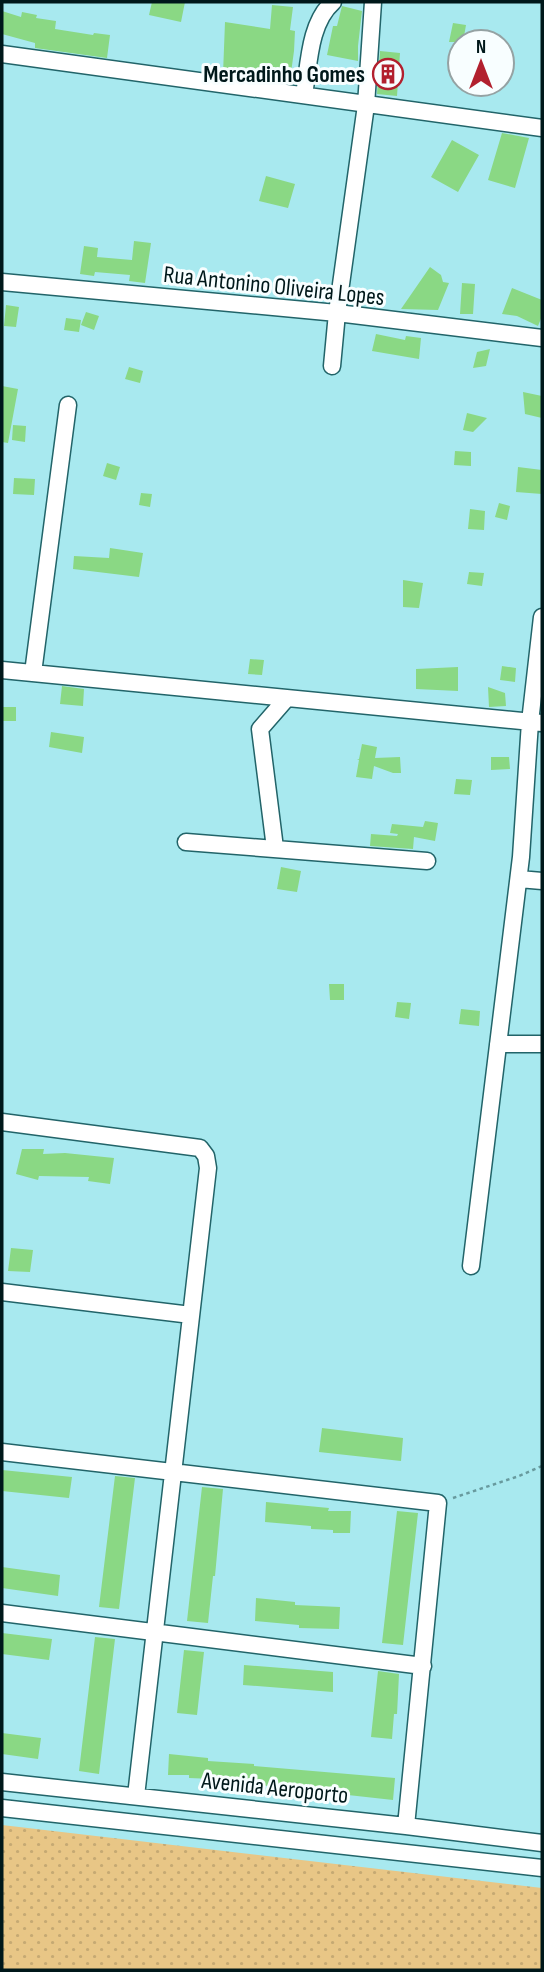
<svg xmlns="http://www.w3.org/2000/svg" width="544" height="1972" font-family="'Sofia Sans Condensed',sans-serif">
<defs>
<pattern id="grass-dots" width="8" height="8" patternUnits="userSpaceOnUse" patternTransform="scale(1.75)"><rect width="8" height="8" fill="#e8c686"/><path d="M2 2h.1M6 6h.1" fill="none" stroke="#c5a973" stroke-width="1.8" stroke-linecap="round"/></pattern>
</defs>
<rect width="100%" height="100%" fill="#a8e9ef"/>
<!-- grass -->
<path fill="url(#grass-dots)" d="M 2,1825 L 542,1888 L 542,1970 L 2,1970 Z"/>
<!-- building -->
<path fill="#8ad884" d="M 152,2 L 185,2 L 181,22 L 149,15 Z
M 272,5 L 293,7 L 290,30 L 295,31 L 294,51 L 290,80 L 223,74 L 225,22 L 270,29 Z
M 342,6 L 362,11 L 358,46 L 358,61 L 327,55 L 333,26 L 337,26 Z
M 2,11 L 21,17 L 22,12 L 37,15 L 36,18 L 56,21 L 55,29 L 93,35 L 94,33 L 110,35 L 107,58 L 35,48 L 35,43 L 2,34 Z
M 453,23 L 466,25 L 463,42 L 449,42 Z
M 380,51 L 400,53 L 397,96 L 377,94 Z
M 502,133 L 529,138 L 515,188 L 488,180 Z
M 452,140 L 479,155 L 458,192 L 431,177 Z
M 266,176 L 295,184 L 288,208 L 259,201 Z
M 134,241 L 151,243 L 145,283 L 129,281 L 130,275 L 95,272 L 94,276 L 80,274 L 84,246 L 98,248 L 97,257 L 132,260 Z
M 430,267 L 441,275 L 443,282 L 449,283 L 438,310 L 401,309 Z
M 462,283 L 475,284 L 473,314 L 460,314 Z
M 512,288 L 542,300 L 542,316 L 538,326 L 517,316 L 502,314 Z
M 6,305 L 19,307 L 16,327 L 4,326 Z
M 86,312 L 99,316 L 94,330 L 81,325 Z
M 66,318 L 81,320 L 79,332 L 64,330 Z
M 376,334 L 405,340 L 406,336 L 421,338 L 419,359 L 372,351 Z
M 490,349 L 486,366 L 473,368 L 477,352 Z
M 129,367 L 143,371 L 140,383 L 125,379 Z
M 2,386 L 18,389 L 8,443 L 2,442 Z
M 523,392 L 542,396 L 542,418 L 525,414 Z
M 467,413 L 487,418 L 473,432 L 463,430 Z
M 13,425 L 26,426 L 25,442 L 12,440 Z
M 455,451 L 471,452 L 471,466 L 454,465 Z
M 107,463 L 120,467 L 116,480 L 103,476 Z
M 518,467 L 542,470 L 542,494 L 516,492 Z
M 14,478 L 35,479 L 34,495 L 13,494 Z
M 141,493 L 152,494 L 150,507 L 139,505 Z
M 499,503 L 510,506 L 507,520 L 495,517 Z
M 470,509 L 485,511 L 484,530 L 468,529 Z
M 110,548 L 143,553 L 139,577 L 73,569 L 74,556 L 109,558 Z
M 469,572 L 484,573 L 482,586 L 467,584 Z
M 403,580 L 423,583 L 419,608 L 403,607 Z
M 250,659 L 264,660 L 262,675 L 248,674 Z
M 502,666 L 516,668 L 515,682 L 500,680 Z
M 458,667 L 458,691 L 416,689 L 416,669 Z
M 62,686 L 84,689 L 83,706 L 60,704 Z
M 488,687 L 505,693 L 506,706 L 489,707 Z
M 2,707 L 16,707 L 16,721 L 2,721 Z
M 51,732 L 84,737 L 82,753 L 49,747 Z
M 362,744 L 377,747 L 375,758 L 400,757 L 401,773 L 393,773 L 374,766 L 372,779 L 356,777 L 359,760 L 357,759 L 359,759 Z
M 491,757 L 509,757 L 510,769 L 491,770 Z
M 456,779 L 472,780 L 470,795 L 454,794 Z
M 425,821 L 438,823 L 435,841 L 414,837 L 413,849 L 370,846 L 371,834 L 397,836 L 398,834 L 390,833 L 392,824 L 423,827 Z
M 281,867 L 301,871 L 297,892 L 277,889 Z
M 329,984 L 344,984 L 344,1000 L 330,1000 Z
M 397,1002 L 411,1003 L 409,1019 L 395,1017 Z
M 461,1009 L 480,1011 L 479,1026 L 459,1024 Z
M 22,1149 L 44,1149 L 43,1154 L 65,1153 L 114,1158 L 110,1184 L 88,1181 L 89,1177 L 39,1176 L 38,1180 L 16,1174 Z
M 11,1248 L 33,1250 L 30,1272 L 8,1271 Z
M 322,1428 L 403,1438 L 401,1461 L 319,1452 Z
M 2,1470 L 72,1477 L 69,1498 L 2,1491 Z
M 115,1476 L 135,1478 L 119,1609 L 99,1607 Z
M 202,1487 L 223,1489 L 215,1576 L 213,1576 L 208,1623 L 187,1621 Z
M 266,1502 L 329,1508 L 328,1511 L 351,1511 L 350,1533 L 333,1533 L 333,1530 L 311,1529 L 311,1526 L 265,1522 Z
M 397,1511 L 418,1513 L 403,1645 L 382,1643 Z
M 2,1567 L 60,1575 L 58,1596 L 2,1588 Z
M 256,1598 L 295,1602 L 295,1605 L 340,1607 L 339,1629 L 299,1628 L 299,1625 L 255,1621 Z
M 2,1633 L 52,1639 L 49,1660 L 2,1654 Z
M 95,1637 L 115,1639 L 99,1774 L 79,1771 Z
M 184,1650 L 204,1652 L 197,1715 L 177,1713 Z
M 244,1665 L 333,1672 L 333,1692 L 243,1685 Z
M 378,1671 L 399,1674 L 397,1714 L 394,1714 L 392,1739 L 371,1737 Z
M 2,1733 L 41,1738 L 38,1759 L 2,1754 Z
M 169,1754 L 208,1758 L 208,1761 L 254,1764 L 254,1766 L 395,1778 L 393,1800 L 303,1790 L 303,1789 L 213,1781 L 213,1779 L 189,1778 L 189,1775 L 168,1775 Z"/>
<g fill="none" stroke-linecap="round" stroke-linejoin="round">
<!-- minor casing -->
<g stroke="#226469" stroke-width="19">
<path id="minor" d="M 2,54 L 542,128
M 304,95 C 309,65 309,23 333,2
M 2,282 L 337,313 L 542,338
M 332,366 L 337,313 L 366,105 L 373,2
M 2,670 L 542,723
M 33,673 L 68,405
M 186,842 L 427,861
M 275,848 L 260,729 L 287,698
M 519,879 L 542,881
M 498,1044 L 542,1044
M 2,1122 L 200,1148 L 206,1156 L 208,1168 L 136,1796
M 471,1266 L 521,857 L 530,722 L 542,617
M 2,1292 L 191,1315
M 2,1452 L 438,1503 L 406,1826
M 2,1613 L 423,1666
M 2,1782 L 406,1826 L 542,1843
M 2,1808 L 542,1868"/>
</g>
<!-- path -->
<path stroke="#689a9e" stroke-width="2.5" stroke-dasharray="3.5 3.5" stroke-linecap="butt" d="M 453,1498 L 519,1476 L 542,1466"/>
<!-- minor -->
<use href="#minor" stroke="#fff" stroke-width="16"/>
</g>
<!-- icons -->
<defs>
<g id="building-ring" transform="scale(1.575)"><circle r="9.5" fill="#f8feff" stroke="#b2202e" stroke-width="1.5"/><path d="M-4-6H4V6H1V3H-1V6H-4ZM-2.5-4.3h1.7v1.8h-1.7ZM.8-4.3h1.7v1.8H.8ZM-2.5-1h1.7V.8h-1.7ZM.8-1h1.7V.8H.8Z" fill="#b2202e"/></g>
</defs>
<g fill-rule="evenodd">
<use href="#building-ring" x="388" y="74"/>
</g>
<g text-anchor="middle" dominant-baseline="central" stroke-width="6" stroke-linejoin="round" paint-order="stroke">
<!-- poi labels -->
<g font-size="24" font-weight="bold" fill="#00181a" stroke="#f8feff" text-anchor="end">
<text x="365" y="74">Mercadinho Gomes</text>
</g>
<!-- street labels -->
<g font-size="24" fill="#00181a" stroke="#f8feff">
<text transform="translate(274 286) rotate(6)">Rua Antonino Oliveira Lopes</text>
<text transform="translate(275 1788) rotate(6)">Avenida Aeroporto</text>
</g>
</g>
<!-- border -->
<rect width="544" height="1972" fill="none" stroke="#00181a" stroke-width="7"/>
<!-- north arrow -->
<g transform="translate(481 63)"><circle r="33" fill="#f8feff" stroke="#95a2a3" stroke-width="2"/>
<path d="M0-5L12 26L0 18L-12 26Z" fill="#b2202e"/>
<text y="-10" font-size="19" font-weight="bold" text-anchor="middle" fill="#00181a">N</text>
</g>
</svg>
